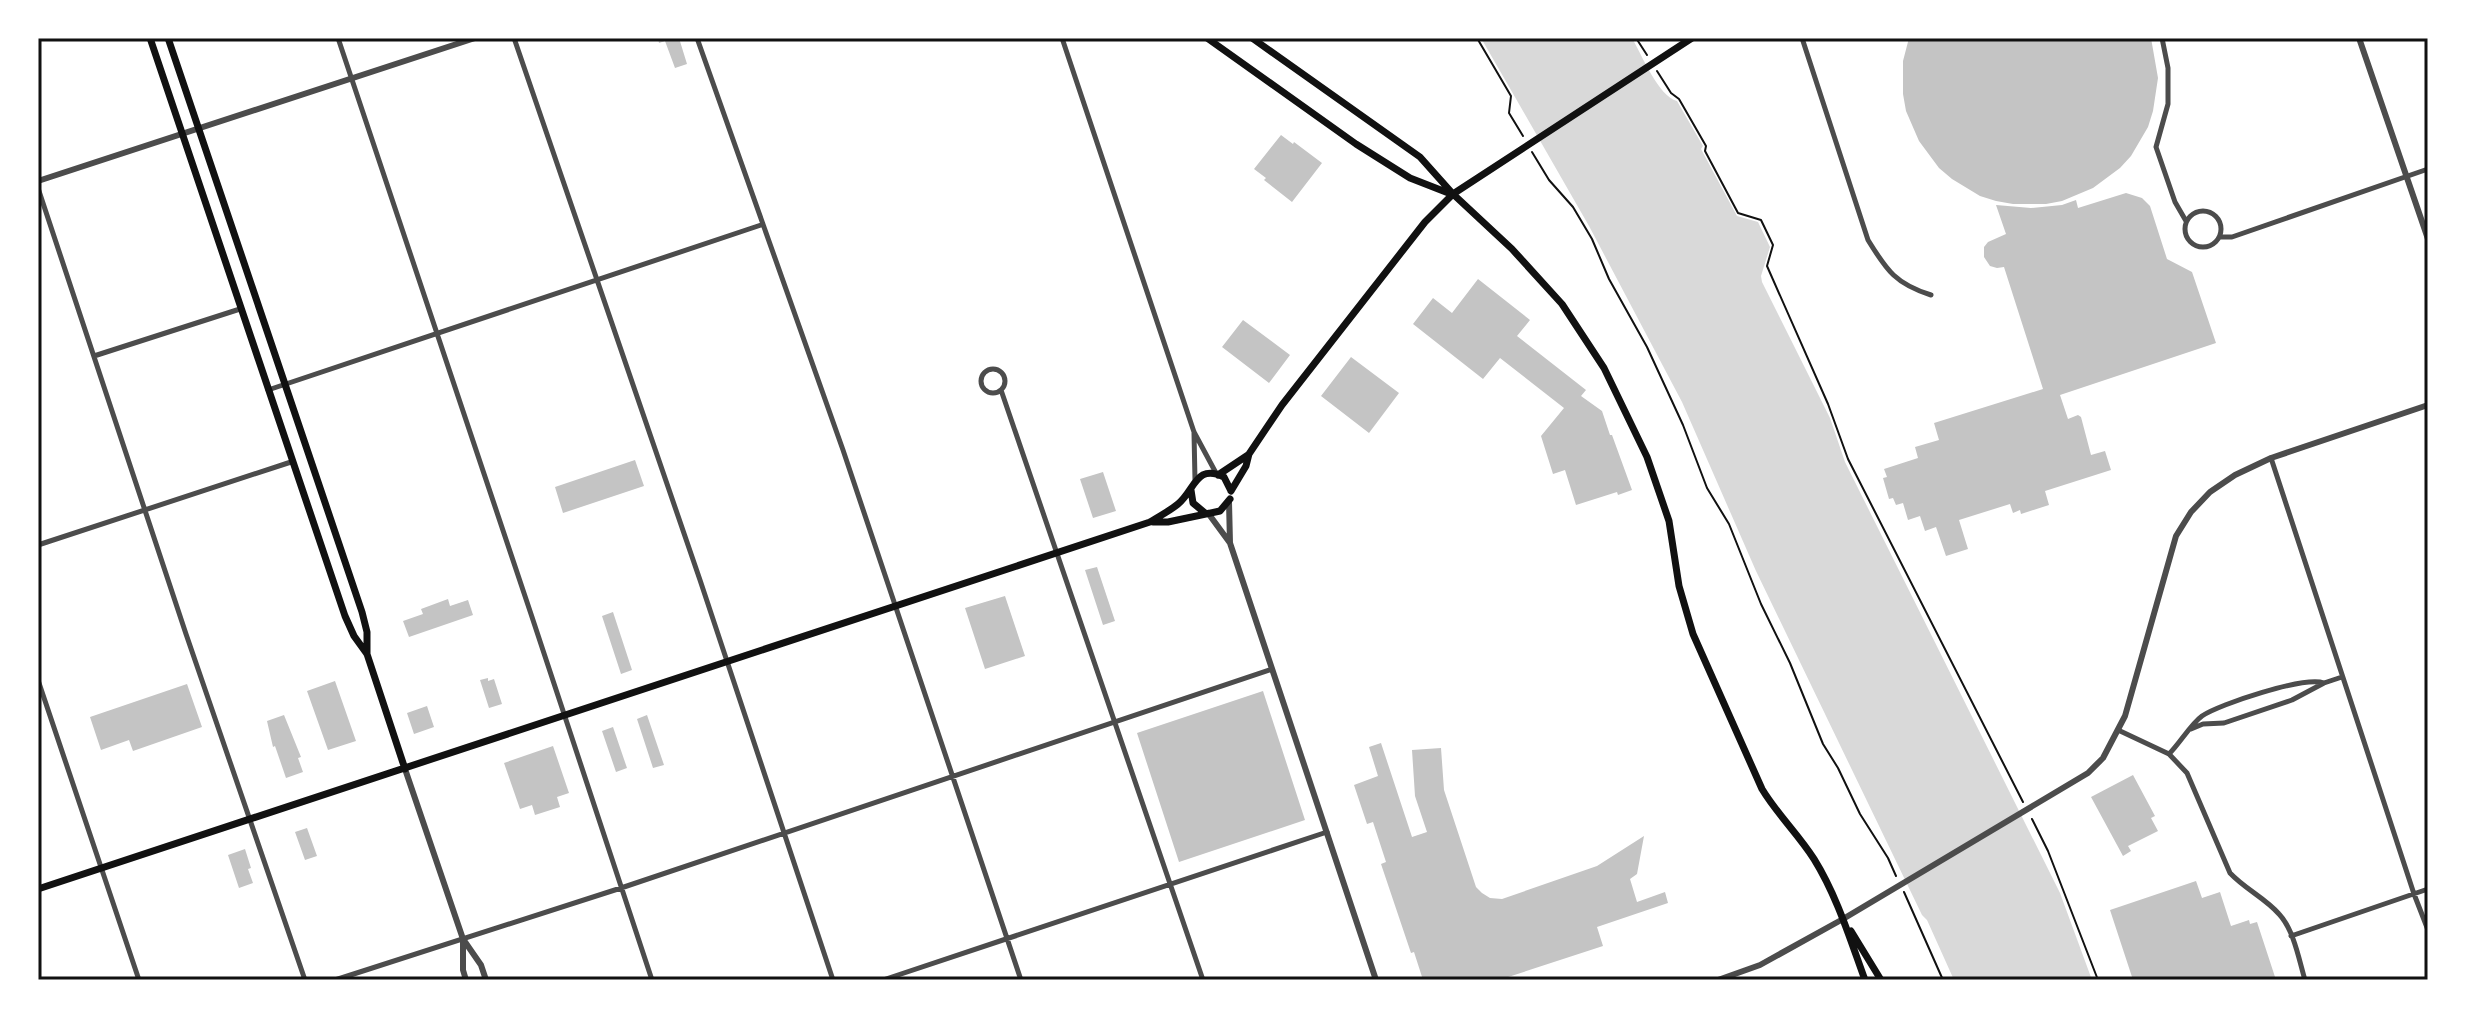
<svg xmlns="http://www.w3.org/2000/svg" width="2466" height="1018" font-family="'Asap Condensed',sans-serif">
<rect width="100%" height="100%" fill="#fff"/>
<!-- water -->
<path fill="#d9d9d9" d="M 1481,38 L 1632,38 C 1642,55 1658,96 1677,101 L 1703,146 L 1701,149 L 1737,216 L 1758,222 L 1770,247 L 1761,276 L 1762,282 L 1830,418 L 1845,462 L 2060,893 L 2092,980 L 1954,980 L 1927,920 L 1922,915 L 1756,571 L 1682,402 L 1589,226 Z"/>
<!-- building -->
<path fill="#c4c4c4" d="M 658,38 L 679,38 L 687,64 L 675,68 L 665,41 L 659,43 Z
M 1909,38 L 2151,38 L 2158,78 L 2153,111 L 2148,127 L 2131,156 L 2120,168 L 2093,188 L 2062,201 L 2046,204 L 2013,204 L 1996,201 L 1980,196 L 1952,179 L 1939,168 L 1919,141 L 1906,111 L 1903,94 L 1903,61 Z
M 1281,135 L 1293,144 L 1294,142 L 1322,163 L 1292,202 L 1264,180 L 1266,178 L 1254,169 Z
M 2126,193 L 2142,198 L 2150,206 L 2167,259 L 2192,272 L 2216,343 L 2060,395 L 2068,419 L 2078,415 L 2081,417 L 2091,455 L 2105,451 L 2111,470 L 2045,491 L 2049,505 L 2021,514 L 2020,510 L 2013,513 L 2010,504 L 1959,520 L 1968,549 L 1946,556 L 1936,527 L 1925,531 L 1920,516 L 1908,520 L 1903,503 L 1896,505 L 1893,498 L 1889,499 L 1883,478 L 1887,477 L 1884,469 L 1918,458 L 1915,447 L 1939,440 L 1934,423 L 2043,389 L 2004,267 L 1997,268 L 1990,266 L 1984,257 L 1984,247 L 1988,242 L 2006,234 L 1996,205 L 2031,208 L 2062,205 L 2076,200 L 2078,208 Z
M 1478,279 L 1530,320 L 1517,336 L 1586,390 L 1581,396 L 1602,411 L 1610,435 L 1612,435 L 1632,490 L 1618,495 L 1617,492 L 1576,505 L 1565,470 L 1553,474 L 1541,436 L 1564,408 L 1500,358 L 1483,379 L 1413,324 L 1433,298 L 1452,313 Z
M 1243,320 L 1290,355 L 1269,383 L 1222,347 Z
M 1351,357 L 1399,393 L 1369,433 L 1321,396 Z
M 635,460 L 644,486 L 563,513 L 555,487 Z
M 1103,472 L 1116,511 L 1093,518 L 1080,479 Z
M 1097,567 L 1115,621 L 1103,625 L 1085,570 Z
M 1005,596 L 1025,656 L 985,669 L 965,608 Z
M 448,599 L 450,606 L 468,600 L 473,615 L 409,637 L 403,621 L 423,614 L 421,609 Z
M 613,612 L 632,670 L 621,674 L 602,616 Z
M 488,678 L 488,681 L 494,679 L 502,704 L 489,708 L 480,680 Z
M 335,681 L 356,741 L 328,750 L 307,691 Z
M 187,684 L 202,727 L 133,751 L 129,740 L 101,750 L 90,717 Z
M 1263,691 L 1305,820 L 1179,862 L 1137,733 Z
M 427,706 L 434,727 L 414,734 L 407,713 Z
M 284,715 L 301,757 L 298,758 L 303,772 L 286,778 L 275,746 L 273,747 L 267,721 Z
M 647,715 L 664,765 L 653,768 L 637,719 Z
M 613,727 L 627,768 L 616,772 L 602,731 Z
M 1381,743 L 1412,837 L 1427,832 L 1415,796 L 1412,750 L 1441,748 L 1444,790 L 1476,887 L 1482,893 L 1490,898 L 1502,899 L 1597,866 L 1644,836 L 1637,874 L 1630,879 L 1637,902 L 1665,892 L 1668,903 L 1597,927 L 1603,946 L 1499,980 L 1423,980 L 1414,952 L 1411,953 L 1381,864 L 1386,862 L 1373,822 L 1367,824 L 1354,785 L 1378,776 L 1369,747 Z
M 553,746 L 569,793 L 557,797 L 560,807 L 535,815 L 532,805 L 520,809 L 504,763 Z
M 2133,775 L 2155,816 L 2151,818 L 2158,831 L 2128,846 L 2131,851 L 2123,856 L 2091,797 Z
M 307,828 L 317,856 L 305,860 L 295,832 Z
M 245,849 L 251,868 L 248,869 L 253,883 L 239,888 L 228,855 Z
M 2196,881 L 2202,898 L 2220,892 L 2231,926 L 2249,920 L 2250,924 L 2257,922 L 2276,980 L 2133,980 L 2110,910 Z"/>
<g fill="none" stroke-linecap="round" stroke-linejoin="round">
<!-- path -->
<path stroke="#111" stroke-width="2" d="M 1477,38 L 1511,96 L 1509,113 L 1523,136
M 1636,38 L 1647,55
M 1657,71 L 1671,93 L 1679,99 L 1706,146 L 1705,151 L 1738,213 L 1761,220 L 1773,245 L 1767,266 L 1828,404 L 1848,459 L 2023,802
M 1532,152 L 1549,180 L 1573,207 L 1592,239 L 1609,279 L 1647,347 L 1683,425 L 1707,488 L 1729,524 L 1761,604 L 1790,663 L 1823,744 L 1838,768 L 1860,814 L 1888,858 L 1896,876
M 2032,819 L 2048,851 L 2098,980
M 1904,892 L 1943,980"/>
<!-- minor -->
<path stroke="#4c4c4c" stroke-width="5" d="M 338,38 L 531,614 L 652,980
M 514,38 L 700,580 L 833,980
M 697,38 L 843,450 L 1021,980
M 1062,38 L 1194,432 L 1216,473
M 1802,38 L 1868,240 C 1887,271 1896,284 1931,295
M 2162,38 L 2168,68 L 2168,104 L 2156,147 L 2175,202 L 2186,221
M 38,188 L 186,634 L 305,980
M2185 229a18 18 0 1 1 36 0a18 18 0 1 1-36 0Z
M 2220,237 L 2232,237 L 2428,169
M 94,356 L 240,309
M981 381a12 12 0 1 1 24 0a12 12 0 1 1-24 0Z
M 268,390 L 761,225
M 1001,390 L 1203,980
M 1194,433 L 1195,480
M 2271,458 L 2414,894 L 2428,930
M 38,545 L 291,462
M 38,680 L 139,980
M 2191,729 L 2203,724 L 2224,723 L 2292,700 L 2324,683 L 2342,677
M 2118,730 L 2169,754 L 2187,773 L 2230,873 C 2245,889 2265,898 2279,914 C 2294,930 2299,960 2305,980
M 2169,754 C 2180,743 2191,724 2202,716 C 2220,704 2304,676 2324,683
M 2291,936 L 2428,889
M 335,980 L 621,888 L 1272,669
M 883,980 L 1327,832"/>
<!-- tertiary -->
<path stroke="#4c4c4c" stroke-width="6" d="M 2359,38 L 2428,239
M 38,181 L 475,38
M 1229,502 L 1230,543 L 1376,980
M 1208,513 L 1230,543
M 405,769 L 463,939 L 481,965 L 486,980
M 463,939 L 463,970 L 466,980
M 1718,980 L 1760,965 L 1843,919 L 2088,773 L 2103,758 L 2125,716 L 2176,536 L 2191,512 L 2210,492 L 2235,475 L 2271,458 L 2428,405"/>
<!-- secondary -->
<path stroke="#111" stroke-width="7" d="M 150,38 L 345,616 L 354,636 L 367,654 L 405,769
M 168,38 L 362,612 L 367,632 L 367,654
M 1207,38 L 1356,144 L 1410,178 L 1451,194
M 1252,38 L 1420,157 L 1453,194 L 1512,249 L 1562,304 L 1604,368 L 1647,457 L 1669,521 L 1679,586 L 1693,634 L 1762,789 C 1777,814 1798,834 1814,859 C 1837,896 1850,939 1865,980
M 1218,475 L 1248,455
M 1191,490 L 1193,503 L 1205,513
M 1231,491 L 1246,466 L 1249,454 L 1282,405 L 1425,222 L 1453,194 L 1692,38
M 1153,522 L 1168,522 L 1220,511 L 1230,499
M 38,889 L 1150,522 C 1159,516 1170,511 1178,504 C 1195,490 1196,463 1224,477 L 1231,491
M 1851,931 L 1881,980"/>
</g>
<!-- border -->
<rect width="2466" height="1018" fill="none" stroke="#ffffff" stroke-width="80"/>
<rect x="40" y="40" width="2386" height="938" fill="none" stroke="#111" stroke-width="3"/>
</svg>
